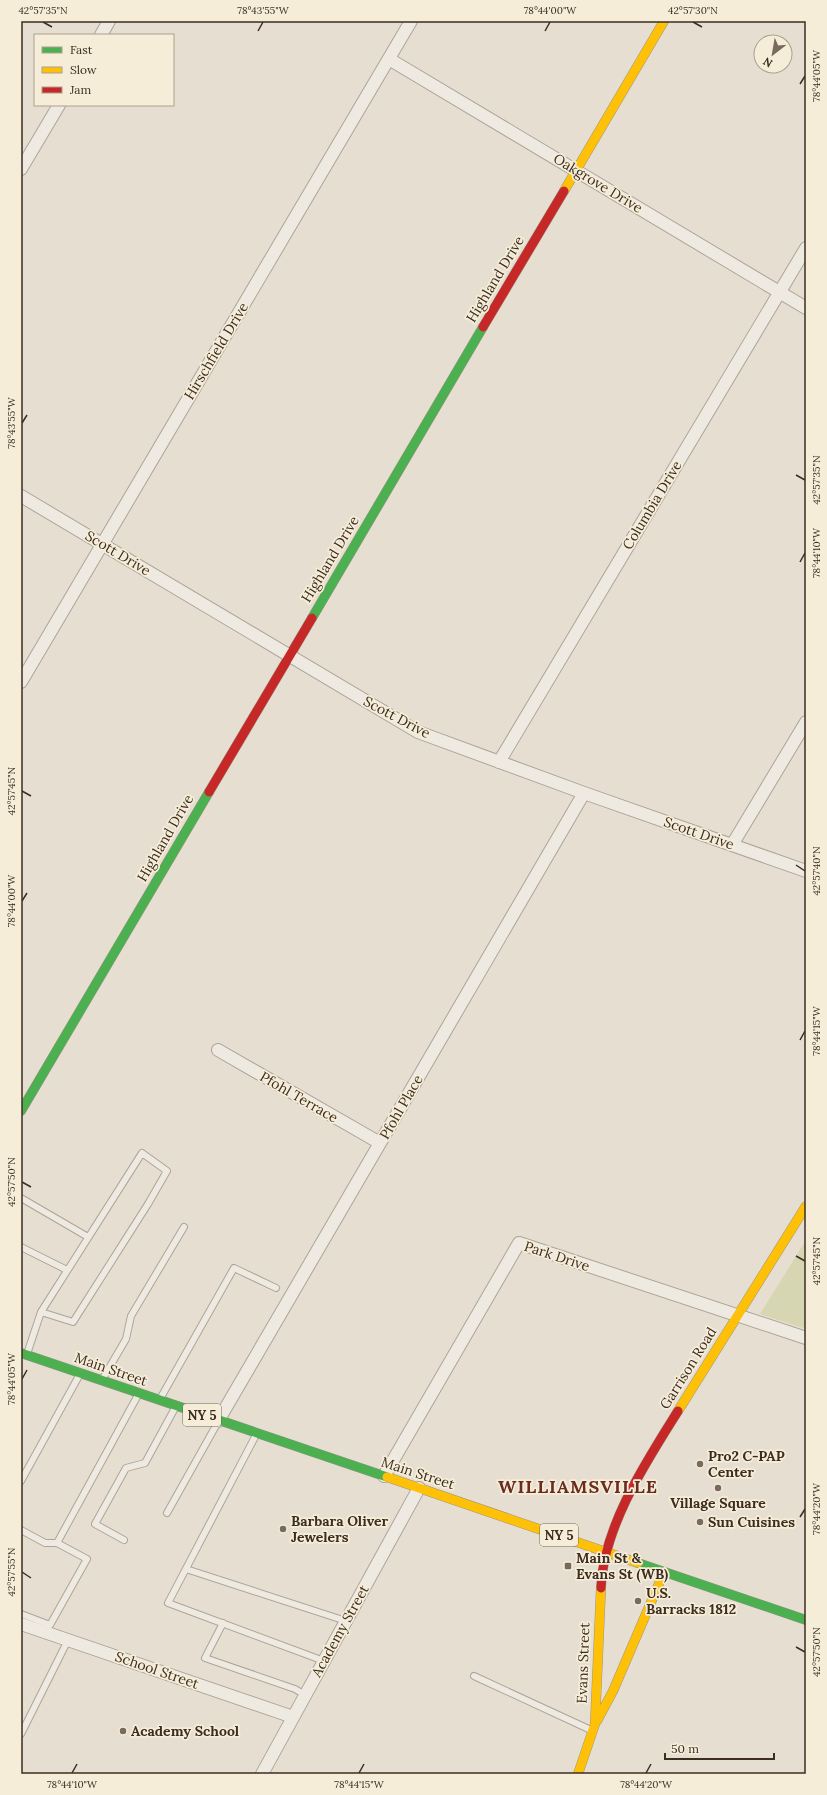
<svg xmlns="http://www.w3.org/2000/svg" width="827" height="1795" font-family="Lora,serif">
<rect width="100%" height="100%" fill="#e6dfd1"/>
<!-- green -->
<path fill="#d6d6b3" d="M 806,1240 L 806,1329 L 760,1314 Z"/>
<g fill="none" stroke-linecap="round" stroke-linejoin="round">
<!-- lane casing -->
<g stroke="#aca499" stroke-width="8">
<path id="lane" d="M 21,1198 L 88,1237
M 21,1247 L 67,1270
M 27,1354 L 41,1312 L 73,1322 L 148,1204 L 167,1171 L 142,1153 L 41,1312
M 102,1380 L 126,1339 L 131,1316 L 184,1227
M 160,1399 L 234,1268 L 276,1288
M 256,1435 L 168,1603 L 324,1661
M 21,1481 L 80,1374
M 167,1513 L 218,1422
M 21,1530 L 45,1543 L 57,1543
M 124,1540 L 95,1524 L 126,1468 L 145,1463 L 175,1408
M 186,1569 L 346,1621
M 21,1614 L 50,1625 L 87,1559 L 57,1543 L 138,1395
M 223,1623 L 205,1658 L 295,1689 L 305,1695
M 474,1676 L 593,1731
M 21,1734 L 68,1640"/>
</g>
<!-- street casing -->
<g stroke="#aca499" stroke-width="14">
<path id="street" d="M 101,35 L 109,21
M 389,59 L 806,308
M 21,169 L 59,105
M 21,496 L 418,732 L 584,793 L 806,871
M 21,682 L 411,21
M 499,762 L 806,248
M 732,845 L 806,722
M 218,1050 L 380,1143
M 218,1421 L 584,793
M 384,1476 L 519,1243 L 806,1338
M 21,1624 L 293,1717
M 262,1774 L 419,1488"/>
</g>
<!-- fast casing -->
<g stroke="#9c948a" stroke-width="10">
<path id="fast" d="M 312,618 L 483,327
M 21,1111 L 209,792
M 21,1353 L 387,1477
M 638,1563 L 806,1620"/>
</g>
<!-- slow casing -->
<g stroke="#9c948a" stroke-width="10">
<path id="slow" d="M 564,191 L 664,21
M 678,1411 L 806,1206
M 387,1477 L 638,1563
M 597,1721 L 613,1691 L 664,1572
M 578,1774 L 595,1724 L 601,1588"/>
</g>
<!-- jam casing -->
<g stroke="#9c948a" stroke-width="10">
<path id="jam" d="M 483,327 L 564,191
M 209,792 L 312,618
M 601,1588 C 603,1527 646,1462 678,1411"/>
</g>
<!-- lane -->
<use href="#lane" stroke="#eeeae2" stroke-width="6"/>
<!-- street -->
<use href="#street" stroke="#eeeae2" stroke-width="12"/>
<!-- fast -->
<use href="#fast" stroke="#4caf50" stroke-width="9"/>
<!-- slow -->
<use href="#slow" stroke="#ffc107" stroke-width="9"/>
<!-- jam -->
<use href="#jam" stroke="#c62828" stroke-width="9"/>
</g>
<!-- ticks -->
<path fill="none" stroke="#3c2d20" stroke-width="1.5" d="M 43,22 L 52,27M 693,22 L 702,27M 258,31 L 263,22M 545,31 L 550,22M 800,84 L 805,76M 22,423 L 27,415M 796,475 L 805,480M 800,562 L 805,553M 22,791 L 31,796M 796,865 L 805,871M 22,901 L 27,893M 800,1040 L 805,1031M 22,1182 L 31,1187M 796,1256 L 805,1261M 22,1379 L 27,1370M 800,1517 L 805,1509M 22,1572 L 31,1578M 796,1647 L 805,1652M 72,1773 L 77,1764M 359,1773 L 364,1764M 646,1773 L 651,1764"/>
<!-- markers -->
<g fill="#786b5e" stroke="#f6edd8" stroke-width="1.5">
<circle cx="700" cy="1464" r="4"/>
<circle cx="718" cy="1488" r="4"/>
<circle cx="700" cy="1522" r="4"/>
<circle cx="283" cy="1529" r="4"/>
<rect x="564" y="1562" width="8" height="8" rx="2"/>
<circle cx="638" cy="1601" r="4"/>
<circle cx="123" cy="1731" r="4"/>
</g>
<g text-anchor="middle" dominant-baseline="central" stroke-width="3.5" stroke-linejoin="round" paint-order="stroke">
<!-- shield labels -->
<g fill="#f6edd8" stroke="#746757" stroke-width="1">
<rect x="183" y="1404" width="38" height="22" rx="3"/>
<rect x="540" y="1524" width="38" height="22" rx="3"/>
</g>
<g font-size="13" font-weight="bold" fill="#3c2d20">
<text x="202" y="1415">NY 5</text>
<text x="559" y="1535">NY 5</text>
</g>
<!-- street labels -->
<g font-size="14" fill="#3c2d20" stroke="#f6edd8">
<text transform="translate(598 183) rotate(31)">Oakgrove Drive</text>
<text transform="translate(495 279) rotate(-59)">Highland Drive</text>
<text transform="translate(216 351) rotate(-59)">Hirschfield Drive</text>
<text transform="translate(652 505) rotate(-59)">Columbia Drive</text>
<text transform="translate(118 553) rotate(31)">Scott Drive</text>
<text transform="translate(330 559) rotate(-59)">Highland Drive</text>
<text transform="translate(397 717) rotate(28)">Scott Drive</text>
<text transform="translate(699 833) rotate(19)">Scott Drive</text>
<text transform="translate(165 838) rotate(-60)">Highland Drive</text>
<text transform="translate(299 1097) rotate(30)">Pfohl Terrace</text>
<text transform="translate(401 1107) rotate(-60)">Pfohl Place</text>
<text transform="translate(557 1256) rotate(18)">Park Drive</text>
<text transform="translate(688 1368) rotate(-58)">Garrison Road</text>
<text transform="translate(111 1369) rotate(19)">Main Street</text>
<text transform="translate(418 1473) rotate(18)">Main Street</text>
<text transform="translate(340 1631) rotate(-61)">Academy Street</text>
<text transform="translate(583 1663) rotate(-88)">Evans Street</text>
<text transform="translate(157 1670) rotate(19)">School Street</text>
</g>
<!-- poi labels -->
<g font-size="14" font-weight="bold" fill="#3c2d20" stroke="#f6edd8" text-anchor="start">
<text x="708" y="1456">Pro2 C-PAP<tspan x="708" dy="16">Center</tspan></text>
<text x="718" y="1503" text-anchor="middle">Village Square</text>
<text x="291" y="1521">Barbara Oliver<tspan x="291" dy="16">Jewelers</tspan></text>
<text x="708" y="1522">Sun Cuisines</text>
<text x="576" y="1558">Main St &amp;<tspan x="576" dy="16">Evans St (WB)</tspan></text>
<text x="646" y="1593">U.S.<tspan x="646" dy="16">Barracks 1812</tspan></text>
<text x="131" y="1731">Academy School</text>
</g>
<!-- district labels -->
<g font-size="18" font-weight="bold" letter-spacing="1" fill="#692c1f" stroke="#f6edd8">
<text x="578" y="1486">WILLIAMSVILLE</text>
</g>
</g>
<!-- border -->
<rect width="827" height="1795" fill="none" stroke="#f6edd8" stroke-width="44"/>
<!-- legend -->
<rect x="34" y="34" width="140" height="72" fill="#f6edd8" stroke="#aca08e"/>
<rect x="42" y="47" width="20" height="6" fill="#4caf50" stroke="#aca08e"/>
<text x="70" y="54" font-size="12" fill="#3c2d20">Fast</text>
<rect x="42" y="67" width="20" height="6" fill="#ffc107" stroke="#aca08e"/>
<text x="70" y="74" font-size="12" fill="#3c2d20">Slow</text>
<rect x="42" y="87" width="20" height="6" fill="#c62828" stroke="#aca08e"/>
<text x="70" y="94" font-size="12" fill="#3c2d20">Jam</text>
<!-- north arrow -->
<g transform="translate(773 54) rotate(211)"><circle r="19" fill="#f6edd8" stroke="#aca08e"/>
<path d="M0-3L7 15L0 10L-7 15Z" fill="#786b5e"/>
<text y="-6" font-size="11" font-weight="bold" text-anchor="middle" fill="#3c2d20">N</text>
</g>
<!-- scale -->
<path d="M665 1753v6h109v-6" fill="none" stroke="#3c2d20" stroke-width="2"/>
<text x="671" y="1753" font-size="12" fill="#3c2d20" stroke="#f6edd8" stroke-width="3" paint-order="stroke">50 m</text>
<rect x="22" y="22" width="783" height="1751" fill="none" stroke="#3c2d20" stroke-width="1.5"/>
<g font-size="10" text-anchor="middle" fill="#3c2d20">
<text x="43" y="14">42°57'35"N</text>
<text x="263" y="14">78°43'55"W</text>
<text x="550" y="14">78°44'00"W</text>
<text x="693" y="14">42°57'30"N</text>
<text transform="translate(816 76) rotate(-90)" y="4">78°44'05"W</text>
<text transform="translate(11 423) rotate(-90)" y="4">78°43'55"W</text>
<text transform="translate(816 480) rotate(-90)" y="4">42°57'35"N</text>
<text transform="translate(816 553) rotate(-90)" y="4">78°44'10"W</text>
<text transform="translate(11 791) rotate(-90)" y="4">42°57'45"N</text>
<text transform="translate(816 871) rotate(-90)" y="4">42°57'40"N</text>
<text transform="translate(11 901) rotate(-90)" y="4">78°44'00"W</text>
<text transform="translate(816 1031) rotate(-90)" y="4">78°44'15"W</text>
<text transform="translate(11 1182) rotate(-90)" y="4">42°57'50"N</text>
<text transform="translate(816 1261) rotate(-90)" y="4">42°57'45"N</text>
<text transform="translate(11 1379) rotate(-90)" y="4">78°44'05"W</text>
<text transform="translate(816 1509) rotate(-90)" y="4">78°44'20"W</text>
<text transform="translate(11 1572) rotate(-90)" y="4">42°57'55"N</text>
<text transform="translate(816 1652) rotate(-90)" y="4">42°57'50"N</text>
<text x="72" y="1788">78°44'10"W</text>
<text x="359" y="1788">78°44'15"W</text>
<text x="646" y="1788">78°44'20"W</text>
</g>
</svg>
